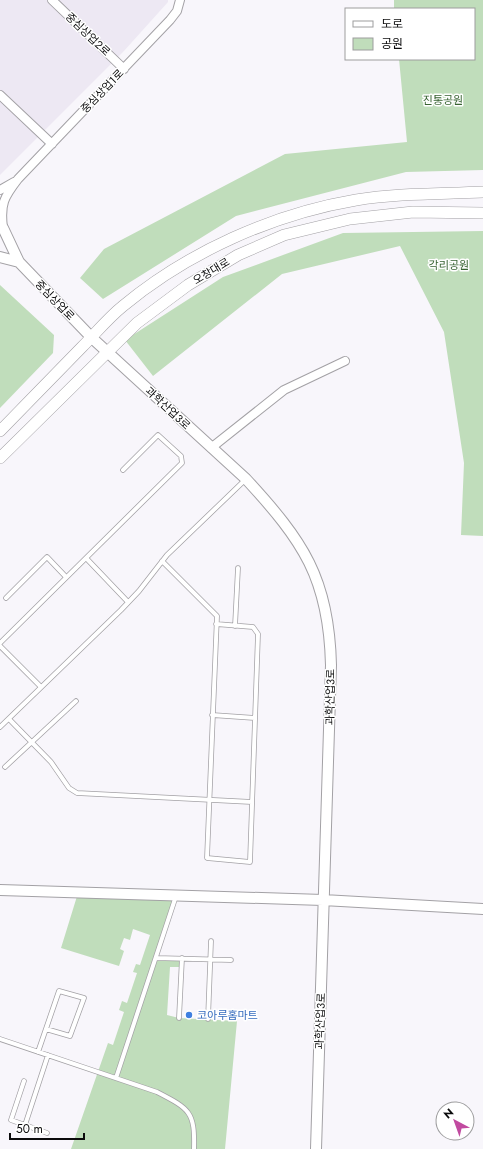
<svg xmlns="http://www.w3.org/2000/svg" width="483" height="1149" font-family="Jost,'Noto Sans KR',sans-serif">
<rect width="100%" height="100%" fill="#f8f6fb"/>
<!-- built -->
<path fill="#ede8f3" d="M 0,0 L 168,0 L 168,2 L 123,52 L 0,175 Z"/>
<!-- green -->
<path fill="#c0ddbb" d="M 394,0 L 483,0 L 483,170 L 406,172 L 236,216 L 103,299 L 80,278 L 104,249 L 285,154 L 407,142 L 399,59 L 474,59 L 474,9 L 394,9 Z
M 483,231 L 483,536 L 461,535 L 464,463 L 444,332 L 400,246 L 282,274 L 153,376 L 125,340 L 223,277 L 343,233 Z
M 0,285 L 54,335 L 53,353 L 0,408 Z
M 78,893 L 176,896 L 156,957 L 182,958 L 181,967 L 170,967 L 167,1015 L 179,1018 L 237,1021 L 225,1149 L 71,1149 L 108,1043 L 113,1045 L 124,1012 L 119,1010 L 122,1001 L 127,1003 L 137,973 L 133,972 L 136,964 L 140,965 L 150,935 L 133,929 L 130,940 L 124,938 L 120,949 L 124,951 L 119,966 L 61,948 Z"/>
<g fill="none" stroke-linecap="round" stroke-linejoin="round">
<!-- service casing -->
<g stroke="#a3a1a5" stroke-width="5.5">
<path id="service" d="M 86,558 L 128,602
M 162,561 L 217,616 L 207,858 L 250,862 L 258,634 L 253,627 L 216,624
M 6,598 L 47,557 L 66,577
M 235,626 L 238,568
M 0,643 L 182,463 L 181,456 L 158,435 L 123,470
M 0,646 L 41,687
M 212,715 L 255,718
M 9,719 L 51,762 L 69,788 L 77,793 L 252,802
M 0,727 L 121,610 L 139,591 L 167,555 L 246,479
M 5,767 L 76,701
M 156,958 L 231,960
M 179,1018 L 182,958
M 208,1019 L 211,941
M 0,1039 L 157,1092 C 190,1109 195,1112 194,1149
M 38,1052 L 59,991 L 84,998 L 70,1036 L 46,1029
M 116,1078 L 176,896
M 24,1081 L 11,1120 L 25,1125
M 47,1133 L 25,1125 L 48,1055"/>
</g>
<!-- minor casing -->
<g stroke="#a3a1a5" stroke-width="10">
<path id="minor" d="M 52,0 L 124,69
M 0,95 L 52,144
M 0,190 L 14,182
M 3,228 C 0,204 4,197 18,179 L 170,20 L 177,11 L 180,0
M 211,448 L 284,390 L 345,361"/>
</g>
<!-- tertiary casing -->
<g stroke="#a3a1a5" stroke-width="12">
<path id="tertiary" d="M 0,225 L 3,228 L 19,262 L 0,257
M 19,262 L 92,338 L 246,479 C 303,541 329,578 331,665 L 316,1149
M 0,890 L 323,900 L 483,909"/>
</g>
<!-- secondary casing -->
<g stroke="#a3a1a5" stroke-width="12">
<path id="secondary" d="M 0,431 C 27,403 55,375 82,347 C 95,334 108,318 123,306 C 188,252 273,214 356,200 C 398,193 441,194 483,192
M 0,458 L 137,323 L 188,285 L 238,255 L 284,235 L 350,219 L 413,212 L 483,213"/>
</g>
<!-- service -->
<use href="#service" stroke="#fff" stroke-width="4"/>
<!-- minor -->
<use href="#minor" stroke="#fff" stroke-width="8"/>
<!-- tertiary -->
<use href="#tertiary" stroke="#fff" stroke-width="10"/>
<!-- secondary -->
<use href="#secondary" stroke="#fff" stroke-width="11"/>
</g>
<!-- markers -->
<circle fill="#3f7fe0" stroke="#fff" stroke-width="1.5" cx="189" cy="1015" r="4"/>
<g text-anchor="middle" dominant-baseline="central" stroke-width="3" stroke-linejoin="round" paint-order="stroke">
<!-- street labels -->
<g font-size="11" fill="#0b0b0c" stroke="#fff">
<text transform="translate(88 34) rotate(44)">중심상업2로</text>
<text transform="translate(102 91) rotate(-46)">중심상업1로</text>
<text transform="translate(211 271) rotate(-31)">오창대로</text>
<text transform="translate(55 300) rotate(46)">중심상업로</text>
<text transform="translate(168 408) rotate(43)">과학산업3로</text>
<text transform="translate(330 697) rotate(-89)">과학산업3로</text>
<text transform="translate(320 1021) rotate(-88)">과학산업3로</text>
</g>
<!-- park labels -->
<g font-size="11" fill="#386332" stroke="#fff">
<text x="443" y="100">진통공원</text>
<text x="449" y="265">각리공원</text>
</g>
<!-- shop labels -->
<g font-size="11" fill="#366cbe" stroke="#fff" text-anchor="start">
<text x="197" y="1015">코아루홈마트</text>
</g>
</g>
<!-- legend -->
<rect x="345" y="8" width="130" height="52" fill="#ffffff" stroke="#9d9d9e"/>
<rect x="353" y="21" width="20" height="6" fill="#ffffff" stroke="#9d9d9e"/>
<text x="381" y="28" font-size="12" fill="#0b0b0c">도로</text>
<rect x="353" y="38" width="20" height="12" fill="#c0ddbb" stroke="#9d9d9e"/>
<text x="381" y="48" font-size="12" fill="#0b0b0c">공원</text>
<!-- north arrow -->
<g transform="translate(455 1121) rotate(319)"><circle r="19" fill="#ffffff" stroke="#9d9d9e"/>
<path d="M0-3L7 15L0 10L-7 15Z" fill="#c14aa0"/>
<text y="-6" font-size="11" font-weight="bold" text-anchor="middle" fill="#0b0b0c">N</text>
</g>
<!-- scale -->
<path d="M10 1133v6h74v-6" fill="none" stroke="#0b0b0c" stroke-width="2"/>
<text x="16" y="1133" font-size="12" fill="#0b0b0c" stroke="#ffffff" stroke-width="3" paint-order="stroke">50 m</text>
</svg>
